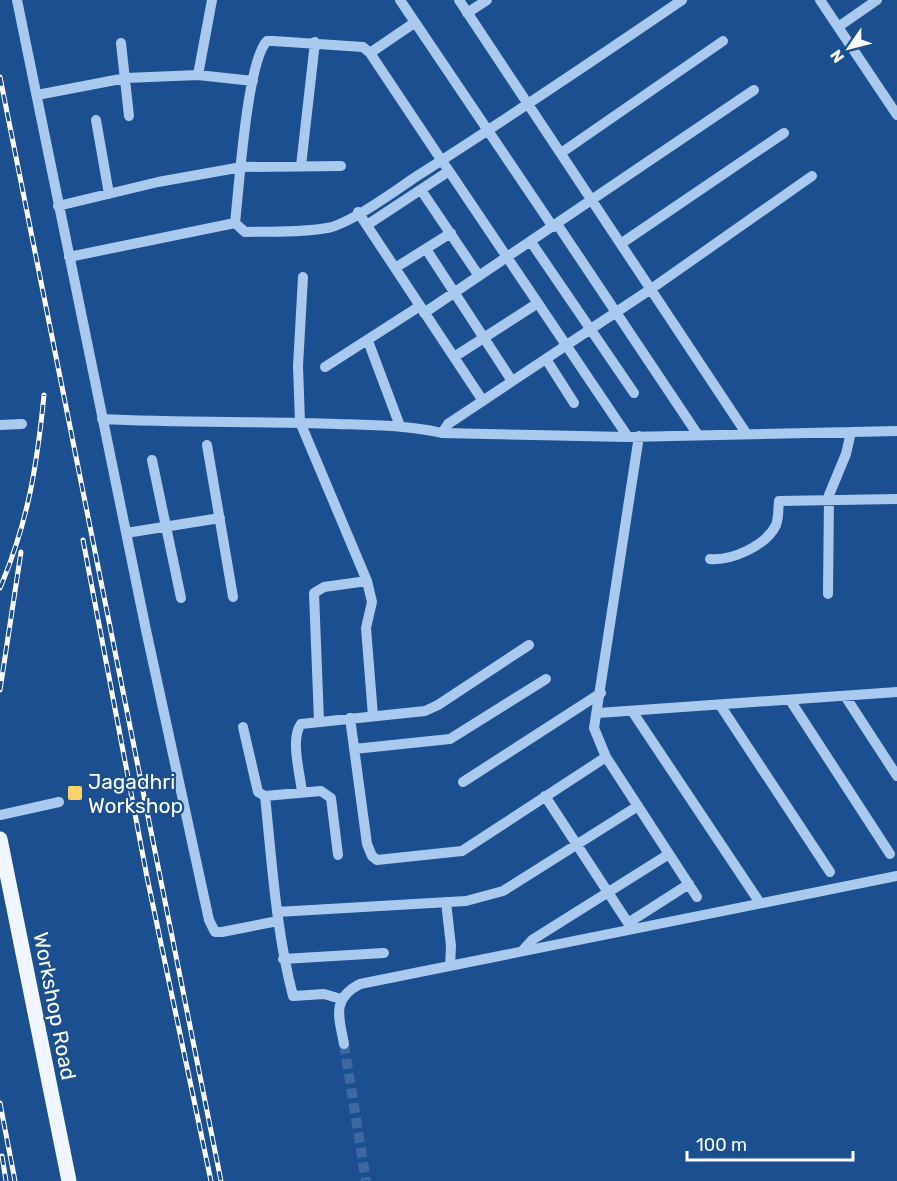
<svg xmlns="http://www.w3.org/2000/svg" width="897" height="1181" font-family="Rubik,sans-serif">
<rect width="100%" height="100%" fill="#1b4f8f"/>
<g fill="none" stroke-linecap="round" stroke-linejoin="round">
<!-- minor-tunnel -->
<path stroke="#3d69a0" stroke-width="10" stroke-dasharray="10 5" stroke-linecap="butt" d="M 344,1044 L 366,1181"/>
<!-- minor -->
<path stroke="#a9c9ee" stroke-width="10" d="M 17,0 L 146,630 L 209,920 L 215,932 L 222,932 L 278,921
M 400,0 L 553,227
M 459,0 L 746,433
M 820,0 L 897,115
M 467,13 L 487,0
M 838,27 L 877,0
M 121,43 L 129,116
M 370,53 L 414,23
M 198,75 L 212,0
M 37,95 L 126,78 L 198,75 L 253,81
M 96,120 L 109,194
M 561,153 L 723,41
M 301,166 L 315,42
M 421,190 L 479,276
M 58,206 L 158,182 L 242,167 L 341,166
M 358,212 L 483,401
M 557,224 L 698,435
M 367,225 L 449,171
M 531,242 L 634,393
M 622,243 L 784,133
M 426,249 L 512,381
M 69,257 L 235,223
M 395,268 L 451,233
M 303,277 L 298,366 L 300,422 L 367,581 L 372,602 L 366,628 L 373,716
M 424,313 L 754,90
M 368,341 L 400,426
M 454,357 L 538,303
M 546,359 L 574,403
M 325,367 L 420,306
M 102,419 C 180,423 258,421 337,424 C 372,425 407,425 442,433 L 628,437 L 897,431
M 0,425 L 22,424
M 442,433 L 448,424 L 651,289 L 812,176
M 639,436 L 594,728 L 606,757 L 697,897
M 628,437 L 449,171 L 442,161 L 370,53 L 363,47 L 273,41 L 267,41 C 247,61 239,189 235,223 L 245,232 C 271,231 301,233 327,228 C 350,224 396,190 417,176 C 507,119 594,60 682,0
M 207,445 L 233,597
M 152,460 L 181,598
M 126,533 L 220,518
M 710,559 C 731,561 766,546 776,525 C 779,517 778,509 779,501 L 897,499
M 828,594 L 829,495 L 846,454 L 851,432
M 845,696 L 897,776
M 790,700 L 890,854
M 720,705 L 830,872
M 632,711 L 760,903
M 598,713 L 897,692
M 350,718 L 367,844 L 372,856 L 377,860 L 462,851 L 606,757
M 319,721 L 314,593 L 324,587 L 367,581
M 243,727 L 258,792 L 265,796 L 321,791 L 331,798 L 338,855
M 354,749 L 450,739 L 546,679
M 463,782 L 601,693
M 302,792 C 300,773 290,739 301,724 L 425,711 L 438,705 L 529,645
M 265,796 C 272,863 276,931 293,996 L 324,994 L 341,999
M 545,796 L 632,929
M 0,815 L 59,802
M 446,902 L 451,946 L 450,966
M 277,912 L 466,901 L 503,891 L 638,806
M 628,923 L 689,884
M 522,951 L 532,940 L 669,854
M 283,959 L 384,953
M 344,1044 C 339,1017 331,999 360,984 L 897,876"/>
<!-- major -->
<path stroke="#f0f6ff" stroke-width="15" d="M 0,839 L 69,1181"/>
<!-- rail casing -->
<g stroke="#fff" stroke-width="5">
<path id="rail" d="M 0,77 L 221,1181
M 83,540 L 147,877 L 211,1181
M 0,588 C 28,522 37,466 44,395
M 0,690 L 21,552
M 0,1103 L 15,1181
M 2,1156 L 6,1181"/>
</g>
<!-- rail -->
<use href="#rail" stroke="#1b4f8f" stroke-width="3" stroke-dasharray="9" stroke-linecap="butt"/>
</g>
<!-- markers -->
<rect fill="#ffd166" stroke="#1b4f8f" stroke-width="2" x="67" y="785" width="16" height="16" rx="3"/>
<g text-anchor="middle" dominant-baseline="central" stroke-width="4.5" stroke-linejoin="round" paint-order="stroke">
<!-- poi labels -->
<g font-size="21" fill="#fff" stroke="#1b4f8f" text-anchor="start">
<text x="88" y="781">Jagadhri<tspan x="88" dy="24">Workshop</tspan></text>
</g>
<!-- street labels -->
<g font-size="21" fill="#fff" stroke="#1b4f8f">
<text transform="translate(55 1006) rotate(79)">Workshop Road</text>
</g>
</g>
<!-- north arrow -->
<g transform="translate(849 48) rotate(235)" stroke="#1b4f8f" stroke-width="4.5" paint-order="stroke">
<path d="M0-4.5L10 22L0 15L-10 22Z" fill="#ffffff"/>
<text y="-9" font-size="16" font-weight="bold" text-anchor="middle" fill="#ffffff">N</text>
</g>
<!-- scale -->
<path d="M687 1151v9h166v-9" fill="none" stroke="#ffffff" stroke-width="3"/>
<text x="696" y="1151" font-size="18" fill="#ffffff" stroke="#1b4f8f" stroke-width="4.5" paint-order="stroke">100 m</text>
</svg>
